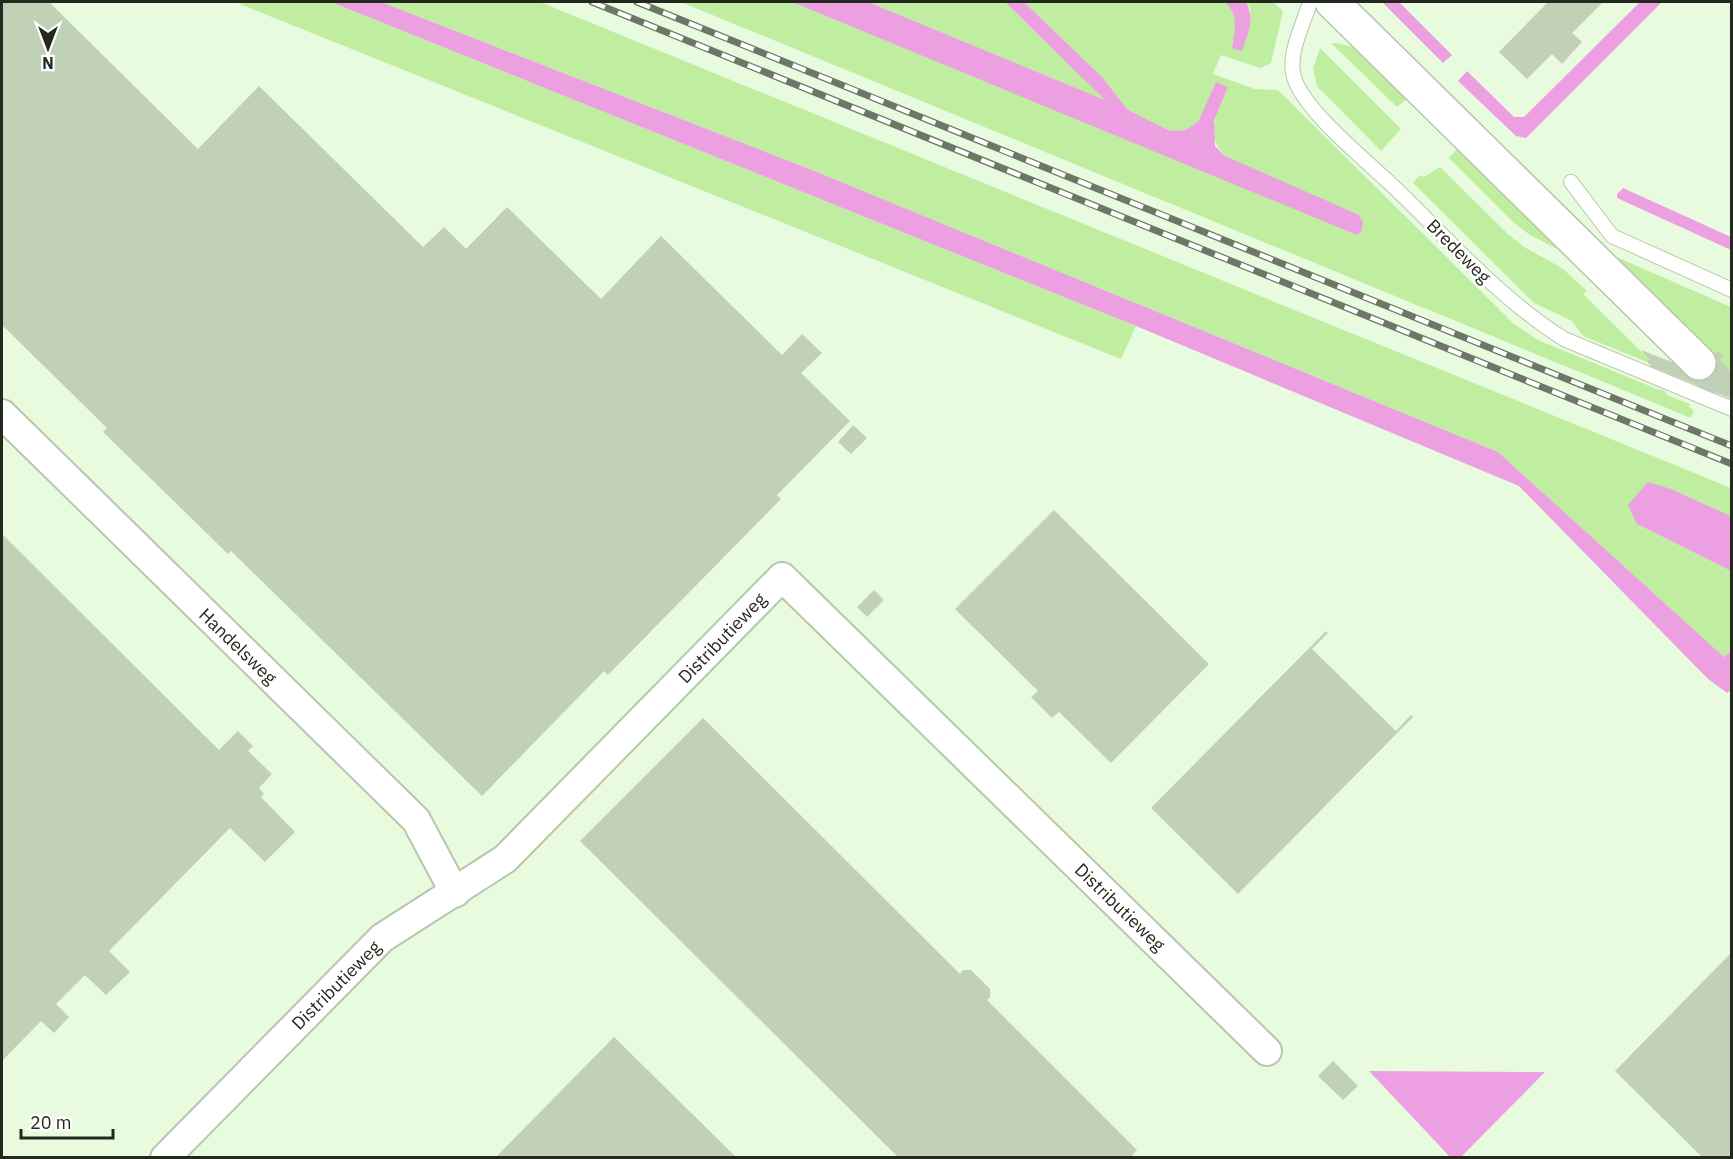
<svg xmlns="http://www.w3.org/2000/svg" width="1733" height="1159" font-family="'IBM Plex Sans',sans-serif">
<rect width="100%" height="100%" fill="#e9fbde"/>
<!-- green -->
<path fill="#bfeea0" d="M 235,2 L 331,2 L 1136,326 L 1121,359 Z
M 381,2 L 540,2 L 1731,488 L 1731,516 L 1671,489 L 1637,524 L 1731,571 L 1731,651 L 1724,657 L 1498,452 L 812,170 Z
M 681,2 L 792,2 L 1187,164 L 1225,156 C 1202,132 1219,113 1228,87 L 1216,83 L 1198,122 L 1185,130 L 1170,131 L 1128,110 L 1102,77 L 1024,2 L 1225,2 C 1239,15 1236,30 1232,48 L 1251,10 L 1246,2 L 1273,2 L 1283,11 L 1271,63 L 1260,68 L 1221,55 L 1213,74 L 1255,89 L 1278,90 L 1514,324 L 1538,340 L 1657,389 L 1664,390 L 1667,395 L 1690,404 L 1689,407 L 1694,411 L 1691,418 Z
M 868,2 L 1005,2 L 1107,101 Z
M 1331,43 C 1365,43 1386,74 1409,97 L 1397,107 Z
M 1320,48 L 1401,129 L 1381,151 L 1317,86 L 1313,68 Z
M 1458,148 L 1561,251 L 1530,235 L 1514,223 L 1449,158 Z
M 1440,167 L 1509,235 L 1524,247 L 1562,268 L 1587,291 L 1583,294 L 1649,359 L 1647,362 L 1583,336 L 1572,321 L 1534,303 L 1413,183 L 1420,175 L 1424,177 Z
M 1607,253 L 1731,307 L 1731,375 L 1719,363 L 1722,355 L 1718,351 L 1711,356 Z"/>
<!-- water -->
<path fill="#eca0e2" d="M 331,2 L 381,2 L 812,170 L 1498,452 L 1724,657 L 1731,651 L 1731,690 L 1727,693 L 1708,679 L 1519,486 L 1136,326 Z
M 792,2 L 868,2 L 1105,100 L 1005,2 L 1024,2 L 1102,77 L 1128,110 L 1170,131 L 1185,130 L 1198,122 L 1216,82 L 1228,87 L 1214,121 L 1215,146 L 1225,156 L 1359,215 L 1363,222 L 1362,230 L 1357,235 Z
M 1225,2 L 1246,2 C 1255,20 1248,33 1242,51 L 1232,48 C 1235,30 1239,15 1225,2 Z
M 1382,2 L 1399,2 L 1452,55 L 1443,63 Z
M 1640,2 L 1662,2 L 1526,138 L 1516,136 L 1458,81 L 1467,71 L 1514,117 L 1524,117 Z
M 1623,188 L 1731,237 L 1731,250 L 1617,198 L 1617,194 Z
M 1648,482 L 1671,489 L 1731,516 L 1731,571 L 1637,524 L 1628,505 Z
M 1369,1071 L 1545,1072 L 1461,1157 L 1451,1158 Z"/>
<!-- building -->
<path fill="#c0d1b5" d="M 2,2 L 49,2 L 198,149 L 259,86 L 423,247 L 444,227 L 466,249 L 507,207 L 601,299 L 661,236 L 782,355 L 802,334 L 822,353 L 801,373 L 850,421 L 777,495 L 781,499 L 608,675 L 604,671 L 482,796 L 231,551 L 228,554 L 103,432 L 107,428 L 2,325 Z
M 1548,2 L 1603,2 L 1572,33 L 1582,42 L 1562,64 L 1552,54 L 1527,79 L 1499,52 Z
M 1641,350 L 1682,366 L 1704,361 L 1718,351 L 1723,355 L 1719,363 L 1731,375 L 1731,399 L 1652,367 L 1647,362 L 1649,359 Z
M 853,425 L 867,438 L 851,454 L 838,442 Z
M 1054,510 L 1209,664 L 1111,763 L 1059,712 L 1052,718 L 1031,697 L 1038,691 L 955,609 Z
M 2,534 L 219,750 L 238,731 L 253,746 L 248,751 L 272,774 L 259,788 L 264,794 L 261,797 L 295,832 L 265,862 L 230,828 L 109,951 L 130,972 L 106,995 L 85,975 L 56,1004 L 69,1017 L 54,1033 L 41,1021 L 2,1061 Z
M 874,590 L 884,600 L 867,617 L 857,607 Z
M 1326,631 L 1328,633 L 1312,649 L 1396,731 L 1411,715 L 1413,717 L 1238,894 L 1151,808 Z
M 703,718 L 960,974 L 963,970 L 971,970 L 990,989 L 990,997 L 987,1000 L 1137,1150 L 1130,1158 L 899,1158 L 580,841 Z
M 1731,953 L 1731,1158 L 1703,1158 L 1615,1071 Z
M 614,1037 L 737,1158 L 495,1158 Z
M 1333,1061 L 1358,1086 L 1343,1100 L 1318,1076 Z"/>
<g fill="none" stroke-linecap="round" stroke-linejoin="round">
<!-- tertiary-tunnel -->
<path stroke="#c1d1b8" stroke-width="33" stroke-dasharray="33 16" stroke-linecap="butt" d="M 1699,363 L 1732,396"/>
<!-- service casing -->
<g stroke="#b6c7ab" stroke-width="16">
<path id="service" d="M 1310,2 C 1304,23 1287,54 1294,77 C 1303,110 1368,162 1394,187 C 1449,240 1499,298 1564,339 L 1732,409
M 1571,182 L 1612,236 L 1732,290"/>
</g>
<!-- minor casing -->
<g stroke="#b6c7ab" stroke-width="32">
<path id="minor" d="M 2,414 L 416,820 L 455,893
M 165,1158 L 382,938 L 505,859 L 782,577 L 1267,1051"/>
</g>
<!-- tertiary casing -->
<g stroke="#b6c7ab" stroke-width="36">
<path id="tertiary" d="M 1332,2 L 1699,363"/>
</g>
<!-- service -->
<use href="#service" stroke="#fff" stroke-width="14"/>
<!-- minor -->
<use href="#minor" stroke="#fff" stroke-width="28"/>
<!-- tertiary -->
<use href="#tertiary" stroke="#fff" stroke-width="33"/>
<!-- rail casing -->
<g stroke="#6d7766" stroke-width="7">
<path id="rail" d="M 592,2 L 1732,464
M 637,2 L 1732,446"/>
</g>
<!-- rail -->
<use href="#rail" stroke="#fff" stroke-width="4.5" stroke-dasharray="14" stroke-linecap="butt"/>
</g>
<g text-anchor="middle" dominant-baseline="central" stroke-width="5" stroke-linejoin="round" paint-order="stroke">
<!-- street labels -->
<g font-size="18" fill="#23291f" stroke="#fff">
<text transform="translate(1459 251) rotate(45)">Bredeweg</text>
<text transform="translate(722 638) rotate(-46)">Distributieweg</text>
<text transform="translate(238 646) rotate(44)">Handelsweg</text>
<text transform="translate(1120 907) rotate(44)">Distributieweg</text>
<text transform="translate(336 985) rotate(-45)">Distributieweg</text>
</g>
</g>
<!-- border -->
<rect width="1733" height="1159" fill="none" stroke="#23291f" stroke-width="6"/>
<!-- north arrow -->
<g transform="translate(48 48) rotate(180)" stroke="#ffffff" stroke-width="4.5" paint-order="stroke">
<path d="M0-4.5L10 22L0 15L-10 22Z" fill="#23291f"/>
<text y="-9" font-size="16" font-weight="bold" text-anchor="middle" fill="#23291f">N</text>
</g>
<!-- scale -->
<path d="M21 1129v9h92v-9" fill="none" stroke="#23291f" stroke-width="3"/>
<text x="30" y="1129" font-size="18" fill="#23291f" stroke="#ffffff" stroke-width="4.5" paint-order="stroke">20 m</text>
</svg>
